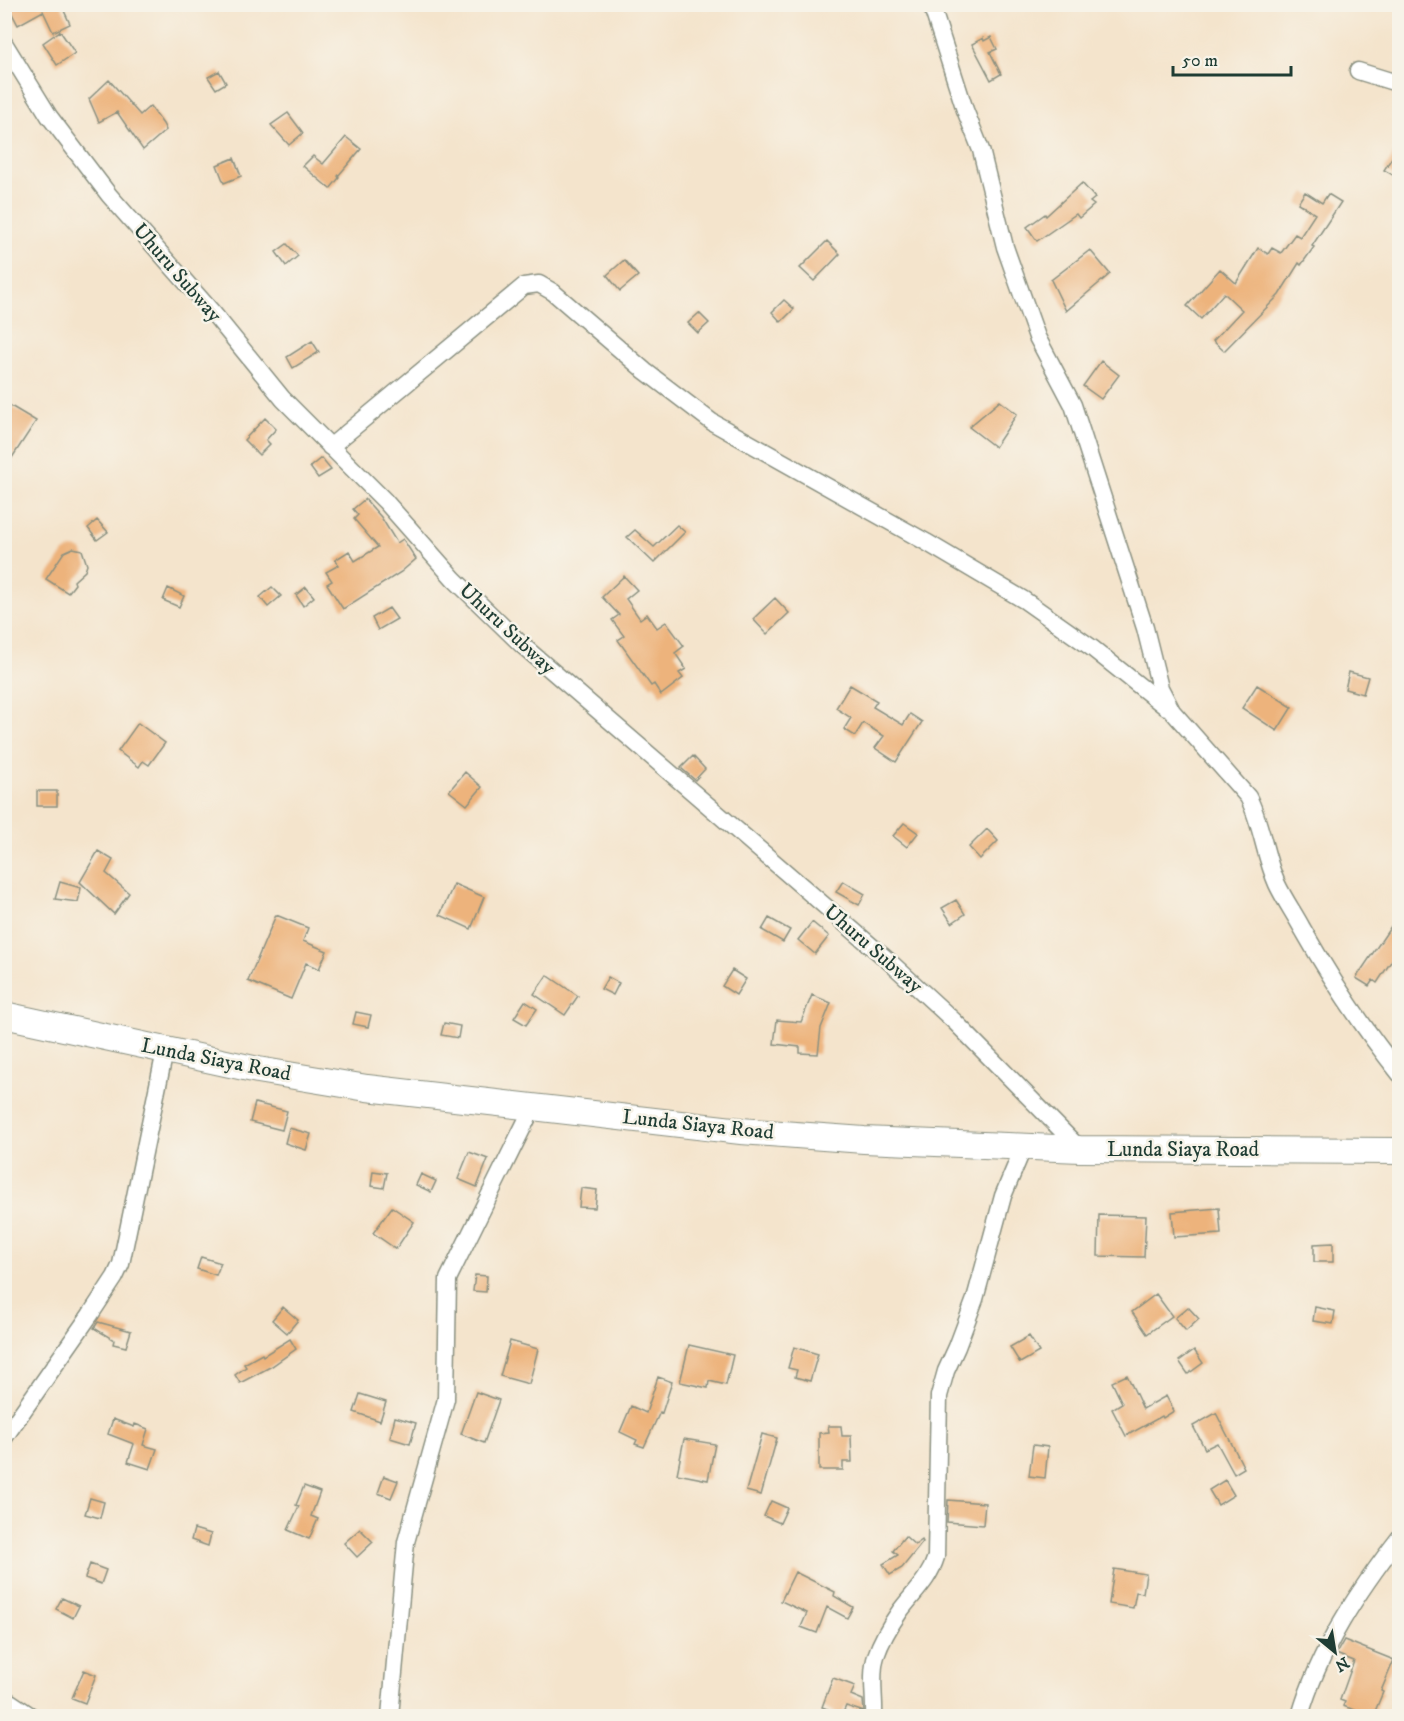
<svg xmlns="http://www.w3.org/2000/svg" width="1404" height="1721" font-family="'IM FELL DW Pica',serif">
<rect width="100%" height="100%" fill="#f7f3e8"/>
<filter id="ink" filterUnits="userSpaceOnUse"><feTurbulence type="fractalNoise" baseFrequency=".0167" numOctaves="2"/><feDisplacementMap in="SourceGraphic" scale="12" xChannelSelector="R" yChannelSelector="G"/><feConvolveMatrix kernelMatrix="1 2 1 2 8 2 1 2 1" color-interpolation-filters="sRGB"/></filter>
<filter id="wash" filterUnits="userSpaceOnUse"><feTurbulence type="fractalNoise" baseFrequency=".008" numOctaves="4" result="noise"/><feDisplacementMap in="SourceGraphic" scale="24" xChannelSelector="R" yChannelSelector="G"/><feGaussianBlur stdDeviation="1.35" result="paint"/><feColorMatrix in="noise" values="0 0 0 0 0 0 0 0 0 0 0 0 0 0 0 0 0 1.4 0 .05"/><feComposite in="paint" operator="in"/></filter>
<g filter="url(#wash)">
<rect width="100%" height="100%" fill="#f4e4cc"/>
<g id="blocks">
<!-- building -->
<path fill="#edb37b" d="M 7,4 L 61,4 L 70,24 L 53,32 L 43,11 L 18,25 Z
M 60,31 L 75,53 L 57,65 L 43,43 Z
M 991,37 L 997,49 L 990,52 L 1001,74 L 991,80 L 972,44 L 983,38 L 984,41 Z
M 219,71 L 226,83 L 216,89 L 208,77 Z
M 109,80 L 140,115 L 150,106 L 163,124 L 166,130 L 143,150 L 117,112 L 99,122 L 89,99 Z
M 288,113 L 303,133 L 289,145 L 271,125 Z
M 346,137 L 361,149 L 338,176 L 339,178 L 330,189 L 303,166 L 313,156 L 323,164 Z
M 1400,145 L 1400,179 L 1384,170 Z
M 234,158 L 241,176 L 224,183 L 217,165 Z
M 1082,183 L 1095,198 L 1090,202 L 1094,205 L 1079,218 L 1076,214 L 1037,241 L 1027,227 L 1045,214 L 1046,216 Z
M 1305,192 L 1322,203 L 1328,194 L 1341,202 L 1312,246 L 1314,247 L 1301,265 L 1299,263 L 1279,295 L 1224,351 L 1213,341 L 1242,310 L 1224,293 L 1201,319 L 1187,306 L 1220,269 L 1236,283 L 1258,248 L 1268,254 L 1272,248 L 1281,253 L 1295,234 L 1300,237 L 1315,214 L 1298,203 Z
M 827,241 L 840,254 L 814,281 L 800,268 Z
M 287,244 L 298,256 L 286,266 L 276,252 Z
M 1090,250 L 1110,274 L 1066,311 L 1051,280 Z
M 624,260 L 638,276 L 620,291 L 607,275 Z
M 784,300 L 794,309 L 781,322 L 772,312 Z
M 699,313 L 709,323 L 698,333 L 688,323 Z
M 312,341 L 319,352 L 293,368 L 287,357 Z
M 1101,361 L 1119,375 L 1101,399 L 1083,386 Z
M 1000,401 L 1017,414 L 995,447 L 969,427 Z
M 4,402 L 36,421 L 4,470 Z
M 265,418 L 276,429 L 266,440 L 270,444 L 259,455 L 244,440 Z
M 321,458 L 331,470 L 318,478 L 310,467 Z
M 365,499 L 381,517 L 397,543 L 403,539 L 416,559 L 401,572 L 343,609 L 327,584 L 332,581 L 326,572 L 339,565 L 335,560 L 349,551 L 355,561 L 378,547 L 354,519 L 358,515 L 353,509 Z
M 97,520 L 108,532 L 97,540 L 88,528 Z
M 677,525 L 685,532 L 654,563 L 627,537 L 635,530 L 654,547 Z
M 73,548 L 82,550 L 87,565 L 85,571 L 74,581 L 75,584 L 68,593 L 46,579 L 64,552 Z
M 624,576 L 637,590 L 626,599 L 640,619 L 647,614 L 657,628 L 666,622 L 684,646 L 675,653 L 686,669 L 679,673 L 683,678 L 661,695 L 654,684 L 651,686 L 618,640 L 624,636 L 612,620 L 619,615 L 602,597 Z
M 272,587 L 281,596 L 268,607 L 260,597 Z
M 306,587 L 314,597 L 303,606 L 296,595 Z
M 168,588 L 184,596 L 179,607 L 163,600 Z
M 775,598 L 789,613 L 767,634 L 753,619 Z
M 389,608 L 397,619 L 378,630 L 372,618 Z
M 1349,672 L 1368,677 L 1363,694 L 1345,689 Z
M 850,685 L 877,701 L 873,707 L 903,725 L 910,714 L 922,722 L 896,762 L 875,748 L 884,736 L 863,723 L 855,736 L 844,729 L 851,718 L 836,708 Z
M 1257,685 L 1292,707 L 1277,731 L 1242,708 Z
M 138,723 L 165,743 L 149,765 L 143,761 L 139,767 L 118,751 Z
M 693,756 L 705,769 L 695,780 L 681,768 Z
M 465,772 L 482,787 L 467,805 L 449,791 Z
M 37,791 L 57,791 L 57,806 L 37,806 Z
M 904,823 L 918,833 L 907,847 L 893,836 Z
M 987,829 L 998,841 L 980,859 L 969,847 Z
M 98,851 L 113,860 L 106,873 L 129,893 L 114,914 L 80,882 Z
M 843,881 L 865,894 L 859,905 L 836,892 Z
M 60,882 L 81,888 L 78,902 L 55,899 Z
M 454,884 L 484,897 L 471,929 L 440,915 Z
M 956,900 L 965,914 L 952,923 L 942,908 Z
M 1400,913 L 1400,948 L 1377,983 L 1373,980 L 1369,986 L 1356,978 Z
M 276,915 L 308,928 L 303,941 L 327,951 L 319,969 L 306,963 L 291,999 L 248,981 Z
M 769,918 L 790,930 L 783,942 L 762,930 Z
M 812,922 L 829,936 L 815,954 L 798,940 Z
M 732,970 L 746,979 L 736,995 L 722,986 Z
M 547,975 L 578,996 L 565,1015 L 534,994 Z
M 608,977 L 619,983 L 613,995 L 601,989 Z
M 812,995 L 831,1003 L 821,1028 L 818,1054 L 800,1053 L 800,1047 L 774,1044 L 777,1020 L 801,1022 Z
M 525,1001 L 537,1009 L 526,1025 L 514,1018 Z
M 356,1012 L 371,1015 L 368,1027 L 353,1024 Z
M 444,1023 L 460,1026 L 458,1038 L 441,1035 Z
M 255,1103 L 287,1111 L 282,1130 L 250,1122 Z
M 289,1128 L 311,1134 L 306,1150 L 285,1143 Z
M 469,1152 L 488,1159 L 477,1187 L 458,1179 Z
M 373,1171 L 387,1173 L 384,1188 L 371,1186 Z
M 421,1174 L 436,1181 L 431,1192 L 416,1185 Z
M 581,1188 L 597,1190 L 595,1208 L 579,1207 Z
M 392,1207 L 414,1222 L 396,1249 L 373,1233 Z
M 1219,1208 L 1221,1234 L 1174,1237 L 1172,1212 Z
M 1099,1215 L 1146,1216 L 1144,1257 L 1098,1256 Z
M 1333,1243 L 1333,1262 L 1314,1262 L 1314,1244 Z
M 201,1257 L 221,1263 L 216,1275 L 197,1269 Z
M 475,1275 L 487,1276 L 486,1292 L 473,1291 Z
M 1156,1294 L 1172,1316 L 1147,1334 L 1132,1312 Z
M 283,1307 L 298,1320 L 287,1333 L 272,1320 Z
M 1188,1307 L 1199,1319 L 1186,1331 L 1175,1318 Z
M 1315,1307 L 1335,1311 L 1333,1324 L 1313,1321 Z
M 98,1322 L 131,1331 L 126,1347 L 113,1344 L 114,1340 L 94,1328 Z
M 1029,1336 L 1039,1352 L 1020,1363 L 1010,1347 Z
M 290,1339 L 296,1349 L 272,1366 L 240,1383 L 235,1375 L 246,1367 L 244,1364 L 262,1354 L 263,1356 Z
M 510,1341 L 538,1349 L 529,1384 L 500,1376 Z
M 689,1345 L 733,1355 L 726,1385 L 709,1381 L 708,1388 L 680,1382 Z
M 794,1347 L 818,1354 L 810,1381 L 795,1377 L 797,1370 L 788,1368 Z
M 1194,1350 L 1203,1363 L 1188,1374 L 1179,1361 Z
M 1127,1375 L 1143,1409 L 1166,1396 L 1174,1411 L 1163,1418 L 1162,1416 L 1126,1436 L 1112,1409 L 1122,1403 L 1112,1382 Z
M 658,1377 L 672,1382 L 662,1413 L 660,1412 L 644,1447 L 635,1444 L 637,1440 L 620,1432 L 631,1406 L 646,1413 Z
M 476,1392 L 499,1400 L 484,1443 L 461,1434 Z
M 360,1394 L 386,1402 L 380,1421 L 354,1412 Z
M 1216,1413 L 1244,1468 L 1234,1474 L 1217,1443 L 1205,1449 L 1193,1426 Z
M 395,1417 L 416,1423 L 410,1444 L 390,1438 Z
M 113,1419 L 134,1427 L 135,1424 L 148,1429 L 143,1445 L 157,1449 L 150,1469 L 128,1462 L 134,1444 L 108,1434 Z
M 828,1426 L 841,1426 L 842,1436 L 851,1436 L 852,1462 L 843,1462 L 843,1470 L 819,1470 L 819,1433 L 829,1432 Z
M 762,1434 L 777,1438 L 761,1495 L 746,1491 Z
M 684,1439 L 715,1444 L 708,1480 L 677,1474 Z
M 1033,1445 L 1048,1447 L 1045,1478 L 1029,1476 Z
M 384,1476 L 398,1481 L 391,1498 L 378,1493 Z
M 1225,1480 L 1234,1495 L 1218,1505 L 1209,1490 Z
M 304,1486 L 320,1492 L 311,1516 L 318,1519 L 309,1539 L 288,1530 L 299,1506 L 296,1505 Z
M 90,1498 L 104,1502 L 100,1518 L 85,1514 Z
M 948,1500 L 985,1503 L 983,1525 L 947,1522 Z
M 771,1501 L 787,1508 L 780,1523 L 764,1516 Z
M 194,1529 L 211,1534 L 208,1546 L 191,1540 Z
M 360,1529 L 373,1542 L 357,1557 L 344,1543 Z
M 905,1536 L 915,1545 L 922,1540 L 923,1542 L 902,1568 L 890,1575 L 883,1564 L 898,1555 L 893,1551 Z
M 90,1564 L 106,1570 L 101,1584 L 85,1578 Z
M 1114,1569 L 1146,1574 L 1143,1593 L 1136,1592 L 1133,1608 L 1109,1604 Z
M 795,1572 L 835,1592 L 834,1596 L 853,1607 L 847,1618 L 827,1607 L 817,1633 L 801,1627 L 807,1613 L 781,1601 Z
M 62,1598 L 79,1606 L 73,1618 L 56,1609 Z
M 1344,1640 L 1394,1660 L 1381,1691 L 1383,1692 L 1373,1716 L 1343,1706 L 1345,1702 L 1340,1700 L 1354,1661 L 1336,1654 Z
M 84,1670 L 96,1675 L 85,1703 L 72,1698 Z
M 833,1678 L 855,1686 L 851,1695 L 863,1700 L 864,1712 L 846,1706 L 842,1715 L 822,1707 Z"/>
</g>
</g>
<g filter="url(#ink)">
<use href="#blocks" fill-opacity="0" stroke="#8a9080" stroke-width="1.5"/>
<g fill="none" stroke-linecap="round" stroke-linejoin="round">
<!-- street casing -->
<g stroke="#8a9080" stroke-width="19">
<path id="street" d="M 931,4 L 965,110 L 981,150 L 1005,247 L 1037,337 L 1073,405 L 1145,628 L 1160,688 L 1172,711 L 1248,797 C 1262,824 1264,855 1277,884 C 1284,899 1294,913 1302,928 C 1331,979 1363,1028 1400,1074
M 4,43 L 49,116 L 109,195 L 213,313 L 283,399 L 385,501 L 454,579 L 522,645 L 891,963 L 955,1022 L 1080,1149
M 1358,71 L 1400,84
M 330,447 L 524,286 L 539,284 L 553,292 L 645,371 L 712,422 L 926,542 L 1024,600 L 1092,648 L 1166,707
M 4,1438 L 90,1315 L 115,1277 L 121,1264 L 165,1051
M 4,1698 L 31,1716
M 390,1716 L 406,1542 L 446,1399 L 448,1279 L 533,1107
M 874,1716 C 875,1697 870,1675 876,1656 C 881,1641 891,1624 900,1611 C 914,1592 929,1580 936,1557 L 939,1396 L 946,1371 L 957,1347 L 975,1299 L 1003,1196 L 1024,1146
M 1300,1716 C 1319,1650 1358,1591 1400,1537"/>
</g>
<!-- primary casing -->
<g stroke="#8a9080" stroke-width="28">
<path id="primary" d="M 4,1015 L 258,1070 L 367,1088 L 741,1131 L 864,1140 L 1080,1149 L 1400,1151"/>
</g>
<!-- street -->
<use href="#street" stroke="#fff" stroke-width="16"/>
<!-- primary -->
<use href="#primary" stroke="#fff" stroke-width="26"/>
</g>
</g>
<g text-anchor="middle" dominant-baseline="central" stroke-width="5" stroke-linejoin="round" paint-order="stroke">
<!-- street labels -->
<g font-size="21" fill="#1f3d34" stroke="#f7f3e8">
<text transform="translate(177 273) rotate(49)">Uhuru Subway</text>
<text transform="translate(507 629) rotate(43)">Uhuru Subway</text>
<text transform="translate(873 949) rotate(41)">Uhuru Subway</text>
<text transform="translate(216 1060) rotate(11)">Lunda Siaya Road</text>
<text transform="translate(698 1125) rotate(6)">Lunda Siaya Road</text>
<text x="1183" y="1150">Lunda Siaya Road</text>
</g>
</g>
<!-- margin -->
<rect width="1404" height="1721" fill="none" stroke="#f7f3e8" stroke-width="24"/>
<!-- north arrow -->
<g transform="translate(1335 1652) rotate(150)" stroke="#f7f3e8" stroke-width="4.5" paint-order="stroke">
<path d="M0-4.5L10 22L0 15L-10 22Z" fill="#1f3d34"/>
<text y="-9" font-size="16" font-weight="bold" text-anchor="middle" fill="#1f3d34">N</text>
</g>
<!-- scale -->
<path d="M1173 66v9h118v-9" fill="none" stroke="#1f3d34" stroke-width="3"/>
<text x="1182" y="66" font-size="18" fill="#1f3d34" stroke="#f7f3e8" stroke-width="4.5" paint-order="stroke">50 m</text>
</svg>
